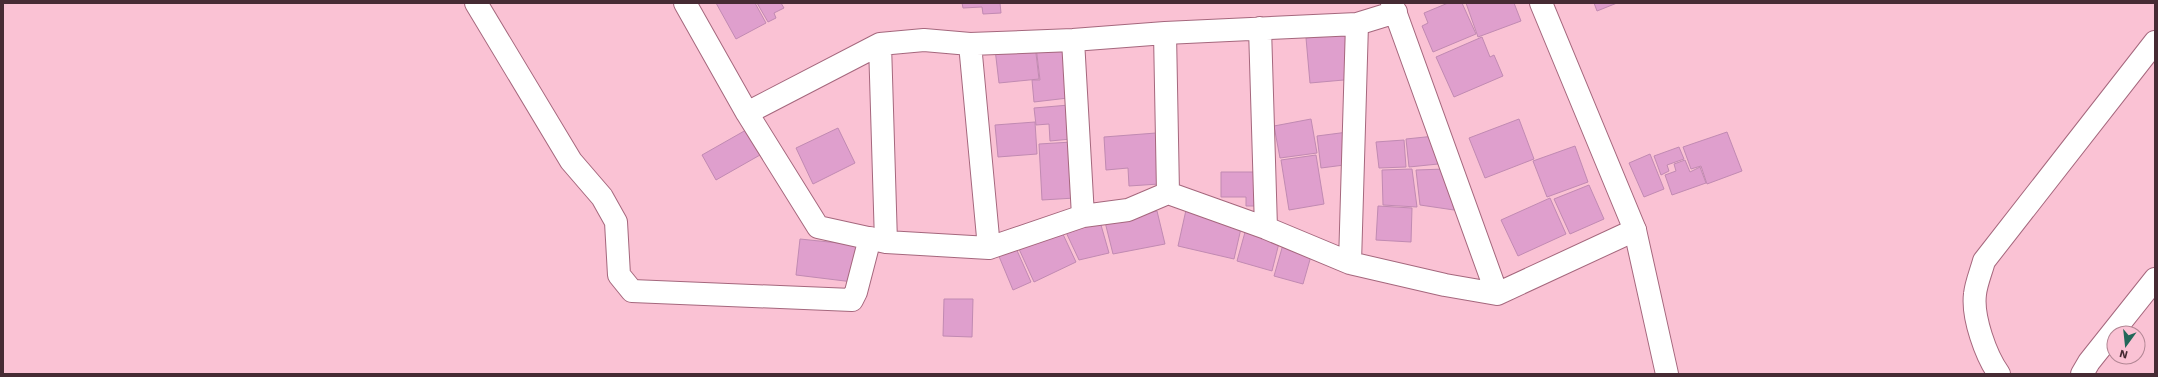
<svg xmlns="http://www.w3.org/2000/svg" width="2158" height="377" font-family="'Work Sans',sans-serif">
<rect width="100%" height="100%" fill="#fac2d4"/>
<!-- building -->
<path fill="#df9fcd" stroke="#c18ab2" d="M 716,3 L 755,3 L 766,23 L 736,39 Z
M 757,3 L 781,3 L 784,8 L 774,13 L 776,18 L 768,22 Z
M 962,3 L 1000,3 L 1001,13 L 983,14 L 982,7 L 963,8 Z
M 1448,3 L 1462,3 L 1476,34 L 1433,52 L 1422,26 L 1428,23 L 1424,13 Z
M 1466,3 L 1514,3 L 1521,21 L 1478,37 Z
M 1594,3 L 1617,3 L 1597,11 Z
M 1351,34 L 1355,79 L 1310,83 L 1306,38 Z
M 1482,37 L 1490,57 L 1494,55 L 1503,76 L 1454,97 L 1436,57 Z
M 1062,44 L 1068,98 L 1034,102 L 1032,80 L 1040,80 L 1036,47 Z
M 1035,45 L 1039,79 L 999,83 L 995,49 Z
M 1069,105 L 1071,139 L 1050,141 L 1049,124 L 1036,125 L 1034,108 Z
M 1311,119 L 1317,153 L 1280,158 L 1274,126 Z
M 1519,119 L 1534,159 L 1485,178 L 1469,138 Z
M 1035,122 L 1037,154 L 998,157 L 995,125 Z
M 838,128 L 855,163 L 813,184 L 796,148 Z
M 746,130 L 760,155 L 716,180 L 702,155 Z
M 1348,132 L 1352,164 L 1321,168 L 1317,136 Z
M 1727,132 L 1742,171 L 1707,184 L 1701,166 L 1691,169 L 1683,147 Z
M 1156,133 L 1159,184 L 1129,186 L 1128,168 L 1106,170 L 1104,137 Z
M 1435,136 L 1438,164 L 1409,167 L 1406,139 Z
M 1404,140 L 1406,167 L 1379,168 L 1376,142 Z
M 1072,142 L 1075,198 L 1042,200 L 1039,144 Z
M 1575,146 L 1588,182 L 1547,197 L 1533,161 Z
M 1679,147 L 1684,159 L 1667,165 L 1669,171 L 1661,175 L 1654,156 Z
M 1650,154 L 1664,189 L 1644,197 L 1629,163 Z
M 1316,155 L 1324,204 L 1289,210 L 1281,160 Z
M 1685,160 L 1690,172 L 1700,167 L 1706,183 L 1672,195 L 1665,175 L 1676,171 L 1674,164 Z
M 1412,169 L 1417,207 L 1383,205 L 1382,170 Z
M 1445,169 L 1454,210 L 1420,205 L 1416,170 Z
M 1221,172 L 1260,172 L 1260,206 L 1246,206 L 1246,197 L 1221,197 Z
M 1589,185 L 1604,219 L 1570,234 L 1554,199 Z
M 1550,198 L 1566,234 L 1518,256 L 1501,220 Z
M 1378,206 L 1412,208 L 1411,242 L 1376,240 Z
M 1186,210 L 1242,224 L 1234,259 L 1178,246 Z
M 1157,211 L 1165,244 L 1113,254 L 1105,222 Z
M 1099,218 L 1109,253 L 1079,260 L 1064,228 Z
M 1247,225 L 1281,235 L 1272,271 L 1237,261 Z
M 1061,230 L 1076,262 L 1034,282 L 1019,249 Z
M 800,239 L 858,245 L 853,282 L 796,275 Z
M 1284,241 L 1313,249 L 1303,284 L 1274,276 Z
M 1015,246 L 1031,282 L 1013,290 L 998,254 Z
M 944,299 L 973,299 L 972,337 L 943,336 Z"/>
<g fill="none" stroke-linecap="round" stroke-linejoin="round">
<!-- street casing -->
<g stroke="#a5677d" stroke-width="24">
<path id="street" d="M 476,3 L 571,161 L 602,197 L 616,222 L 619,275 L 632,291 L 852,300 L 856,292 L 870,238
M 685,3 L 747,113 L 818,227 L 886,242 L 989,248 L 1083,216 L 1128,210 L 1168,193 L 1266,228 L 1350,263 L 1445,285 L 1497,294 L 1635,230
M 1392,3 L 1497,294
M 1260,28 L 1266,228
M 1165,33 L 1168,193
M 1073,40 L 1083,216
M 880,44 L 886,242
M 970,44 L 989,248
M 747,113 L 880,44 L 924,40 L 970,44 L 1073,40 L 1165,33 L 1357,24 L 1396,12
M 1350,263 L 1357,24
M 1999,374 C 1986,356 1972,317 1975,294 C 1976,284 1981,272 1984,261 L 2155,42
M 2082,374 L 2089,362 L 2155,279"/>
</g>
<!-- secondary casing -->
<g stroke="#a5677d" stroke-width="24">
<path id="secondary" d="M 1541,3 L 1635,230 L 1667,374"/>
</g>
<!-- street -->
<use href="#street" stroke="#fff" stroke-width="22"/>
<!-- secondary -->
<use href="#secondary" stroke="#fff" stroke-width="22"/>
</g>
<!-- border -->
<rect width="2158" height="377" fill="none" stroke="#462b34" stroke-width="8"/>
<!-- north arrow -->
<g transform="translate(2126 345) rotate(195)"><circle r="19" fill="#fac2d4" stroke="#b28694"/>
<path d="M0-3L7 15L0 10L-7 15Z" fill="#226759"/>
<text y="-6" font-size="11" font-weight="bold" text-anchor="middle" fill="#462b34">N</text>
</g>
</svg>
